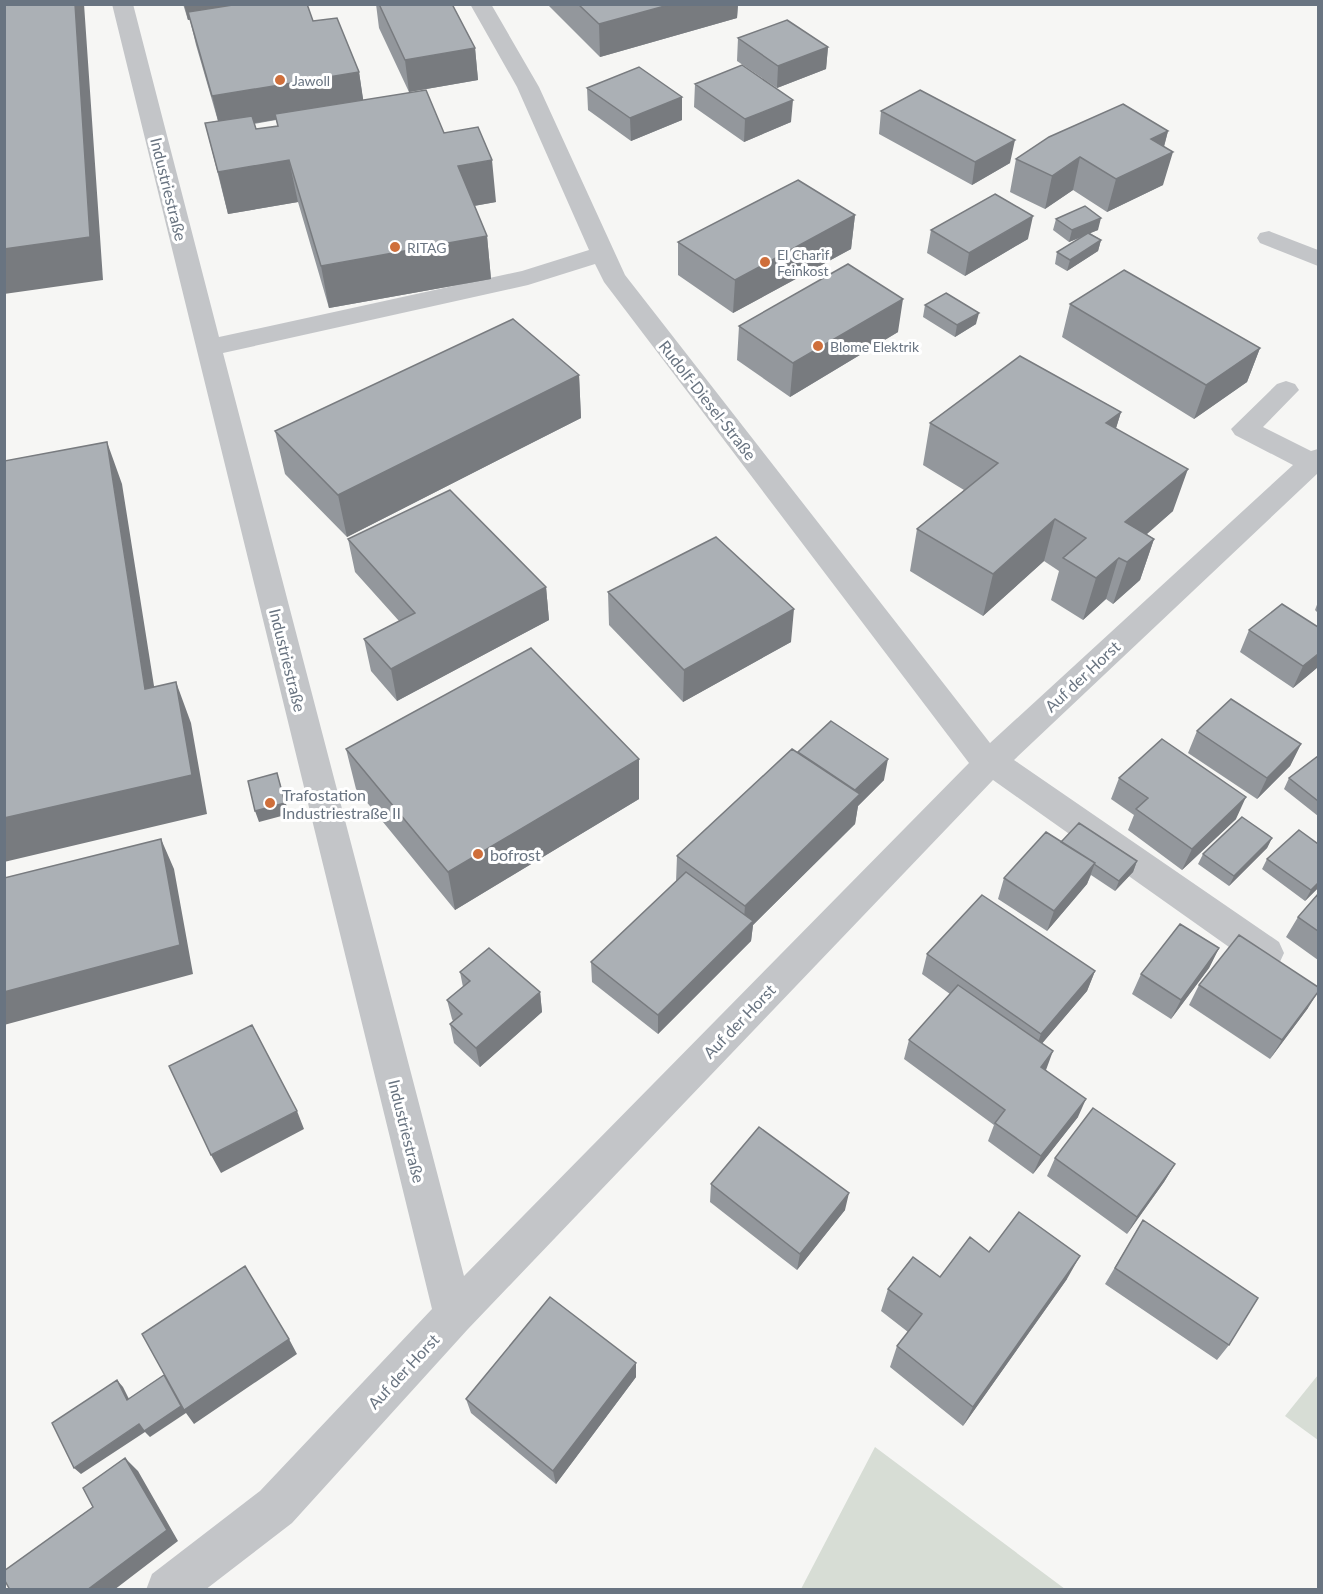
<svg xmlns="http://www.w3.org/2000/svg" width="1323" height="1594" font-family="Lato,sans-serif">
<rect width="100%" height="100%" fill="#f6f6f4"/>
<!-- green -->
<path fill="#d7ddd5" d="M 1318,1375 L 1318,1440 L 1285,1416 Z
M 875,1447 L 1065,1589 L 801,1589 Z"/>
<g fill="none" stroke-linecap="round" stroke-linejoin="round">
<!-- minor -->
<path fill="#c3c5c8" fill-rule="evenodd" d="M 112,4 L 133,4 L 219,337 L 522,271 L 589,250 L 517,87 L 470,4 L 491,4 L 539,87 L 625,275 L 990,743 L 1293,465 L 1235,435 L 1231,429 L 1277,384 L 1286,381 L 1295,384 L 1299,390 L 1263,427 L 1311,451 L 1318,449 L 1318,473 L 1014,760 L 1279,942 L 1284,953 L 1279,964 L 1266,968 L 1253,964 L 993,780 L 468,1329 L 292,1523 L 205,1590 L 146,1590 L 152,1574 L 260,1491 L 432,1309 ZM 595,264 L 604,282 L 969,763 L 464,1276 L 223,353 L 528,285 Z
M 1269,231 L 1318,250 L 1318,266 L 1260,243 L 1257,238 L 1260,233 Z"/>
</g>
<!-- wall -->
<path fill="#93979c" fill-rule="evenodd" d="M 183,4 L 307,4 L 313,21 L 359,72 L 363,100 L 444,133 L 496,202 L 474,206 L 487,236 L 491,279 L 329,308 L 298,202 L 228,214 L 205,123 L 218,121 L 196,45 L 190,20 L 188,20 ZM 276,120 L 278,126 L 256,129 L 254,124 Z
M 376,4 L 452,4 L 475,48 L 478,80 L 409,92 L 379,28 Z
M 547,4 L 738,4 L 737,18 L 600,57 Z
M 738,38 L 828,47 L 826,69 L 777,88 L 737,61 Z
M 695,84 L 791,122 L 744,142 L 694,107 Z
M 587,88 L 682,97 L 682,120 L 631,141 L 588,110 Z
M 881,111 L 1010,163 L 972,185 L 879,134 Z
M 1168,131 L 1164,147 L 1163,185 L 1107,212 L 1073,190 L 1045,209 L 1010,192 L 1016,159 Z
M 855,215 L 851,249 L 733,313 L 678,275 L 678,242 Z
M 1056,219 L 1098,230 L 1090,233 L 1101,240 L 1098,251 L 1067,271 L 1055,264 L 1057,252 L 1082,237 L 1069,242 L 1053,230 Z
M 931,230 L 1028,239 L 965,276 L 927,253 Z
M 1070,304 L 1260,348 L 1247,382 L 1194,419 L 1062,337 Z
M 925,305 L 976,324 L 955,337 L 923,317 Z
M 739,326 L 898,332 L 790,397 L 737,360 Z
M 579,375 L 581,418 L 347,537 L 285,474 L 275,431 Z
M 1121,412 L 1116,428 L 1173,511 L 1147,534 L 1154,539 L 1140,580 L 1113,604 L 1106,599 L 1083,620 L 1051,600 L 1059,571 L 1044,561 L 983,616 L 910,571 L 917,529 L 964,490 L 923,465 L 930,423 Z
M 348,539 L 546,587 L 549,620 L 397,701 L 371,671 L 364,639 L 399,621 L 355,572 Z
M 608,592 L 791,642 L 683,702 L 609,625 Z
M 1318,602 L 1318,613 L 1315,610 Z
M 1249,630 L 1318,667 L 1293,688 L 1240,652 Z
M 1197,731 L 1301,744 L 1290,766 L 1257,799 L 1188,753 Z
M 346,749 L 639,759 L 639,799 L 455,910 L 356,789 Z
M 798,752 L 884,780 L 858,806 L 855,824 L 753,925 L 751,941 L 658,1034 L 592,982 L 591,962 L 676,882 L 677,856 Z
M 1318,756 L 1318,816 L 1284,789 L 1289,778 Z
M 1119,778 L 1236,819 L 1182,870 L 1128,830 L 1134,815 L 1111,799 Z
M 1272,838 L 1267,848 L 1229,886 L 1198,864 L 1203,854 Z
M 1061,842 L 1137,861 L 1133,872 L 1115,891 L 1091,875 L 1087,884 L 1047,931 L 998,899 L 1004,878 Z
M 1267,859 L 1318,888 L 1305,901 L 1262,869 Z
M 1318,894 L 1318,960 L 1286,937 L 1298,917 Z
M 1219,948 L 1209,968 L 1171,1019 L 1132,994 L 1141,974 Z
M 927,954 L 1095,971 L 1087,991 L 1042,1043 L 1046,1070 L 1078,1117 L 1033,1174 L 988,1141 L 994,1125 L 904,1059 L 909,1040 L 950,994 L 922,974 Z
M 460,972 L 540,992 L 542,1012 L 480,1067 L 454,1043 L 450,1024 L 453,1021 L 452,1019 L 447,1000 L 463,987 Z
M 1199,985 L 1308,1008 L 1270,1059 L 1189,1005 Z
M 1055,1158 L 1175,1164 L 1164,1182 L 1127,1234 L 1047,1176 Z
M 711,1184 L 845,1210 L 797,1270 L 710,1202 Z
M 1143,1220 L 1229,1345 L 1217,1360 L 1105,1284 Z
M 989,1252 L 1067,1279 L 963,1426 L 890,1367 L 897,1346 L 908,1332 L 881,1311 L 888,1289 L 940,1277 Z
M 636,1363 L 636,1377 L 556,1484 L 471,1413 L 466,1399 Z"/>
<!-- shaded-wall -->
<path fill="#787b7f" d="M 75,4 L 84,4 L 103,280 L 4,294 L 4,249 Z
M 184,4 L 248,4 L 188,20 Z
M 672,4 L 738,4 L 737,18 L 600,57 L 599,24 Z
M 828,47 L 826,69 L 777,88 L 778,66 Z
M 475,48 L 478,80 L 409,92 L 405,60 Z
M 359,72 L 364,105 L 220,129 L 212,96 Z
M 682,97 L 682,120 L 631,141 L 630,118 Z
M 793,100 L 791,122 L 744,142 L 745,119 Z
M 1168,131 L 1161,157 L 1173,152 L 1163,185 L 1107,212 L 1116,179 L 1151,139 Z
M 1015,140 L 1010,163 L 972,185 L 975,162 Z
M 1080,157 L 1073,190 L 1045,209 L 1052,176 Z
M 289,160 L 298,202 L 228,214 L 218,172 Z
M 492,160 L 496,202 L 462,208 L 458,166 Z
M 855,215 L 851,249 L 733,313 L 735,280 Z
M 1033,216 L 1028,239 L 965,276 L 969,253 Z
M 1101,218 L 1098,230 L 1069,242 L 1072,230 Z
M 487,236 L 491,279 L 329,308 L 321,266 Z
M 1101,240 L 1098,251 L 1067,271 L 1070,260 Z
M 903,299 L 898,332 L 790,397 L 793,363 Z
M 979,313 L 976,324 L 955,337 L 957,325 Z
M 1260,348 L 1247,382 L 1194,419 L 1206,385 Z
M 579,375 L 581,418 L 347,537 L 338,495 Z
M 1121,412 L 1108,454 L 1106,423 Z
M 107,442 L 122,484 L 161,730 L 145,689 Z
M 1188,469 L 1173,511 L 1118,559 L 1106,599 L 1083,620 L 1096,578 L 1125,522 Z
M 1055,519 L 1044,561 L 983,616 L 993,574 Z
M 1154,539 L 1140,580 L 1113,604 L 1127,562 Z
M 546,587 L 549,620 L 397,701 L 391,669 Z
M 794,609 L 791,642 L 683,702 L 684,670 Z
M 1318,654 L 1318,667 L 1293,688 L 1303,666 Z
M 176,682 L 191,723 L 207,814 L 4,862 L 4,818 Z
M 1301,744 L 1290,766 L 1257,799 L 1267,778 Z
M 639,759 L 639,799 L 455,910 L 448,872 Z
M 888,759 L 884,780 L 858,806 L 855,824 L 753,925 L 751,941 L 658,1034 L 658,1015 L 743,931 L 745,906 L 848,797 Z
M 277,773 L 289,814 L 259,822 L 255,811 Z
M 1246,797 L 1236,819 L 1182,870 L 1192,849 Z
M 1272,838 L 1267,848 L 1229,886 L 1234,876 Z
M 161,839 L 174,869 L 193,974 L 4,1025 L 4,992 Z
M 1137,861 L 1133,872 L 1115,891 L 1119,881 Z
M 1095,863 L 1087,884 L 1047,931 L 1054,911 Z
M 1318,883 L 1318,888 L 1305,901 L 1311,890 Z
M 1219,948 L 1209,968 L 1171,1019 L 1181,1000 Z
M 1095,971 L 1087,991 L 1034,1053 L 1041,1034 Z
M 540,992 L 542,1012 L 480,1067 L 476,1048 Z
M 1318,992 L 1308,1008 L 1270,1059 L 1282,1040 Z
M 1053,1051 L 1046,1070 L 1041,1067 Z
M 1086,1099 L 1078,1117 L 1033,1174 L 1041,1156 Z
M 297,1111 L 304,1129 L 221,1173 L 211,1155 Z
M 1175,1164 L 1164,1182 L 1127,1234 L 1137,1217 Z
M 849,1193 L 845,1210 L 797,1270 L 800,1254 Z
M 1080,1256 L 1067,1279 L 963,1426 L 973,1407 Z
M 289,1339 L 297,1354 L 194,1424 L 186,1413 L 150,1437 L 145,1432 L 81,1474 L 74,1468 L 139,1424 L 183,1405 Z
M 636,1363 L 636,1377 L 556,1484 L 553,1471 Z
M 117,1380 L 123,1387 L 133,1407 L 127,1400 Z
M 125,1458 L 138,1471 L 178,1541 L 114,1590 L 87,1590 Z"/>
<!-- building -->
<path fill="#abb0b5" stroke="#787b7f" stroke-width="1.5" d="M 4,4 L 75,4 L 90,237 L 4,249 Z
M 239,4 L 307,4 L 313,21 L 337,18 L 359,72 L 212,96 L 188,12 Z
M 379,4 L 452,4 L 475,48 L 405,60 Z
M 578,4 L 672,4 L 599,24 Z
M 787,20 L 828,47 L 778,66 L 738,38 Z
M 742,65 L 793,100 L 745,119 L 695,84 Z
M 639,67 L 682,97 L 630,118 L 587,88 Z
M 426,90 L 444,133 L 478,127 L 492,160 L 458,166 L 487,236 L 321,266 L 289,160 L 218,172 L 205,123 L 252,116 L 256,129 L 278,126 L 275,114 Z
M 920,90 L 1015,140 L 975,162 L 881,111 Z
M 1123,104 L 1168,131 L 1151,139 L 1173,152 L 1116,179 L 1080,157 L 1052,176 L 1016,159 L 1049,137 Z
M 798,180 L 855,215 L 735,280 L 678,242 Z
M 995,194 L 1033,216 L 969,253 L 931,230 Z
M 1085,206 L 1101,218 L 1072,230 L 1056,219 Z
M 1088,233 L 1101,240 L 1070,260 L 1057,252 Z
M 848,264 L 903,299 L 793,363 L 739,326 Z
M 1124,270 L 1260,348 L 1206,385 L 1070,304 Z
M 946,293 L 979,313 L 957,325 L 925,305 Z
M 513,319 L 579,375 L 338,495 L 275,431 Z
M 1020,356 L 1121,412 L 1106,423 L 1188,469 L 1125,522 L 1154,539 L 1127,562 L 1119,558 L 1096,578 L 1063,558 L 1086,538 L 1055,519 L 993,574 L 917,529 L 998,463 L 930,423 Z
M 107,442 L 145,689 L 176,682 L 192,775 L 4,818 L 4,461 Z
M 450,490 L 546,587 L 391,669 L 364,639 L 415,613 L 348,539 Z
M 716,537 L 794,609 L 684,670 L 608,592 Z
M 1282,604 L 1318,627 L 1318,654 L 1303,666 L 1249,630 Z
M 531,648 L 639,759 L 448,872 L 346,749 Z
M 1231,699 L 1301,744 L 1267,778 L 1197,731 Z
M 831,721 L 888,759 L 855,790 L 798,752 Z
M 1162,739 L 1246,797 L 1192,849 L 1136,809 L 1148,798 L 1119,778 Z
M 792,749 L 860,794 L 745,906 L 677,856 Z
M 1318,756 L 1318,801 L 1289,778 Z
M 277,773 L 285,803 L 255,811 L 248,781 Z
M 1242,817 L 1272,838 L 1234,876 L 1203,854 Z
M 1079,823 L 1137,861 L 1119,881 L 1094,864 L 1095,863 L 1061,842 Z
M 1299,830 L 1318,844 L 1318,883 L 1311,890 L 1267,859 Z
M 1046,832 L 1095,863 L 1054,911 L 1004,878 Z
M 161,839 L 180,945 L 4,992 L 4,878 Z
M 686,872 L 753,921 L 658,1015 L 591,962 Z
M 1318,894 L 1318,931 L 1298,917 Z
M 982,895 L 1095,971 L 1041,1034 L 927,954 Z
M 1180,924 L 1219,948 L 1181,1000 L 1141,974 Z
M 1239,935 L 1318,987 L 1318,992 L 1282,1040 L 1199,985 Z
M 489,948 L 540,992 L 476,1048 L 450,1024 L 462,1014 L 447,1000 L 470,981 L 460,972 Z
M 958,985 L 1053,1051 L 1041,1067 L 1086,1099 L 1041,1156 L 995,1123 L 1005,1110 L 909,1040 Z
M 252,1025 L 297,1111 L 211,1155 L 169,1066 Z
M 1093,1108 L 1175,1164 L 1137,1217 L 1055,1158 Z
M 759,1127 L 849,1193 L 800,1254 L 711,1184 Z
M 1019,1212 L 1080,1256 L 973,1407 L 897,1346 L 922,1314 L 888,1289 L 913,1257 L 940,1277 L 970,1237 L 989,1252 Z
M 1143,1220 L 1258,1298 L 1229,1345 L 1115,1268 Z
M 245,1266 L 289,1339 L 184,1410 L 142,1334 Z
M 550,1297 L 636,1363 L 553,1471 L 466,1399 Z
M 164,1375 L 181,1406 L 144,1431 L 139,1424 L 74,1468 L 52,1423 L 117,1380 L 127,1400 Z
M 125,1458 L 167,1530 L 87,1590 L 10,1590 L 4,1579 L 4,1571 L 93,1507 L 83,1488 Z"/>
<!-- markers -->
<g fill="#cf6f3b" stroke="#fff" stroke-width="2">
<circle cx="280" cy="80" r="6"/>
<circle cx="395" cy="247" r="6"/>
<circle cx="765" cy="262" r="6"/>
<circle cx="818" cy="346" r="6"/>
<circle cx="270" cy="803" r="6"/>
<circle cx="478" cy="854" r="6"/>
</g>
<g text-anchor="middle" dominant-baseline="central" stroke-width="6" stroke-linejoin="round" paint-order="stroke">
<!-- far-poi labels -->
<g font-size="14" fill="#697481" stroke="#fff" text-anchor="start">
<text x="292" y="80">Jawoll</text>
<text x="407" y="247">RITAG</text>
<text x="777" y="254">El Charif<tspan x="777" dy="16">Feinkost</tspan></text>
<text x="830" y="346">Blome Elektrik</text>
</g>
<!-- street labels -->
<g font-size="16" fill="#697481" stroke="#fff">
<text transform="translate(169 189) rotate(76)">Industriestraße</text>
<text transform="translate(708 400) rotate(52)">Rudolf-Diesel-Straße</text>
<text transform="translate(288 660) rotate(76)">Industriestraße</text>
<text transform="translate(1082 676) rotate(-43)">Auf der Horst</text>
<text transform="translate(739 1021) rotate(-46)">Auf der Horst</text>
<text transform="translate(407 1131) rotate(76)">Industriestraße</text>
<text transform="translate(403 1371) rotate(-47)">Auf der Horst</text>
</g>
<!-- poi labels -->
<g font-size="16" fill="#697481" stroke="#fff" text-anchor="start">
<text x="282" y="794">Trafostation<tspan x="282" dy="18">Industriestraße II</tspan></text>
<text x="490" y="854">bofrost</text>
</g>
</g>
<!-- border -->
<rect width="1323" height="1594" fill="none" stroke="#697481" stroke-width="12"/>
</svg>
